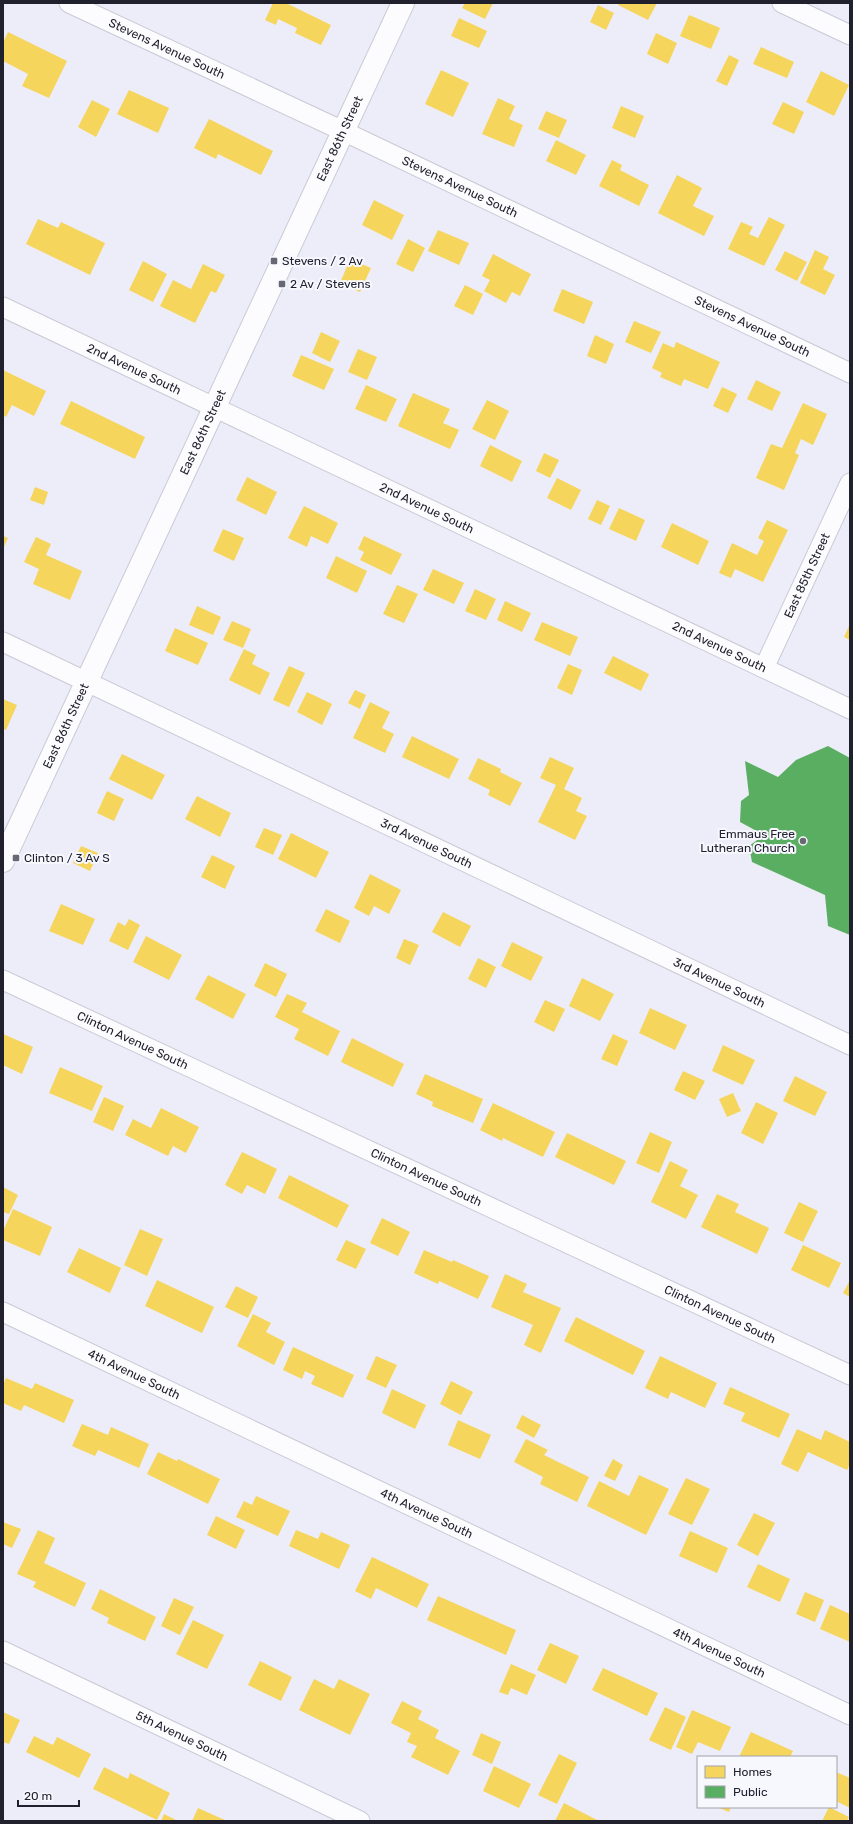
<svg xmlns="http://www.w3.org/2000/svg" width="853" height="1824" font-family="Rubik,sans-serif">
<rect width="100%" height="100%" fill="#ecedf8"/>
<!-- homes -->
<path fill="#f6d55c" d="M 273,3 L 286,3 L 331,25 L 321,45 L 295,33 L 297,28 L 278,19 L 276,25 L 265,20 Z
M 465,3 L 493,3 L 485,19 L 462,8 Z
M 619,3 L 657,3 L 648,20 L 618,5 Z
M 598,5 L 614,13 L 606,30 L 590,22 Z
M 689,15 L 720,28 L 711,49 L 680,36 Z
M 459,18 L 487,31 L 479,48 L 451,36 Z
M 8,32 L 67,61 L 49,98 L 22,86 L 28,74 L 3,61 L 3,43 Z
M 656,33 L 677,43 L 668,64 L 647,54 Z
M 761,47 L 794,62 L 787,78 L 753,64 Z
M 729,55 L 739,60 L 727,86 L 716,81 Z
M 441,70 L 469,83 L 453,117 L 425,104 Z
M 821,71 L 849,85 L 834,116 L 806,102 Z
M 129,90 L 169,108 L 158,133 L 117,114 Z
M 498,98 L 515,106 L 509,119 L 523,125 L 514,147 L 482,134 Z
M 92,100 L 110,109 L 96,137 L 78,127 Z
M 783,102 L 804,112 L 794,134 L 772,124 Z
M 621,106 L 644,116 L 635,138 L 612,128 Z
M 546,111 L 567,120 L 559,138 L 538,129 Z
M 209,119 L 273,151 L 261,175 L 218,154 L 216,159 L 194,148 Z
M 556,140 L 586,155 L 576,175 L 546,161 Z
M 612,160 L 622,165 L 620,170 L 649,185 L 639,206 L 599,186 Z
M 677,175 L 702,188 L 693,206 L 714,216 L 704,236 L 658,213 Z
M 374,200 L 404,215 L 392,240 L 362,225 Z
M 769,217 L 785,225 L 764,266 L 728,249 L 741,222 L 753,227 L 749,234 L 758,238 Z
M 38,219 L 58,228 L 61,222 L 105,243 L 90,275 L 26,244 Z
M 438,230 L 469,243 L 459,265 L 428,251 Z
M 408,239 L 425,248 L 413,272 L 396,264 Z
M 815,250 L 829,257 L 823,269 L 835,275 L 825,295 L 800,283 Z
M 785,251 L 807,262 L 797,281 L 775,270 Z
M 493,254 L 531,274 L 520,296 L 512,292 L 506,303 L 484,291 L 490,280 L 482,276 Z
M 350,259 L 371,268 L 360,292 L 340,283 Z
M 143,261 L 167,274 L 153,302 L 129,290 Z
M 203,264 L 225,275 L 216,293 L 211,291 L 195,323 L 160,306 L 173,280 L 191,289 Z
M 465,285 L 483,294 L 473,315 L 454,306 Z
M 562,289 L 593,302 L 584,324 L 553,311 Z
M 634,321 L 661,332 L 651,353 L 625,342 Z
M 321,332 L 340,341 L 330,362 L 312,353 Z
M 595,335 L 614,344 L 606,364 L 587,356 Z
M 676,342 L 720,362 L 708,389 L 684,379 L 681,386 L 660,377 L 662,373 L 652,368 L 663,343 L 674,348 Z
M 358,349 L 377,357 L 367,380 L 348,372 Z
M 301,355 L 334,369 L 324,390 L 292,376 Z
M 3,370 L 46,391 L 34,416 L 12,405 L 6,417 L 3,415 Z
M 756,380 L 781,392 L 772,411 L 747,399 Z
M 366,385 L 397,399 L 386,422 L 355,409 Z
M 722,387 L 737,394 L 728,413 L 713,406 Z
M 413,393 L 450,409 L 443,423 L 459,430 L 450,449 L 398,426 Z
M 487,400 L 509,411 L 495,440 L 472,429 Z
M 71,401 L 145,437 L 135,459 L 60,424 Z
M 803,403 L 827,414 L 813,445 L 801,439 L 795,453 L 799,455 L 784,490 L 756,478 L 771,444 L 782,448 Z
M 490,445 L 522,461 L 512,482 L 480,466 Z
M 544,453 L 559,460 L 550,478 L 536,471 Z
M 247,477 L 277,492 L 266,515 L 236,500 Z
M 557,478 L 581,490 L 571,510 L 547,498 Z
M 35,487 L 48,492 L 44,505 L 30,500 Z
M 597,500 L 610,506 L 601,525 L 588,519 Z
M 304,506 L 338,523 L 328,544 L 311,536 L 307,547 L 288,538 Z
M 619,508 L 645,520 L 636,541 L 609,529 Z
M 767,520 L 788,530 L 763,582 L 735,569 L 731,578 L 719,573 L 732,543 L 757,555 L 764,541 L 758,538 Z
M 672,523 L 709,541 L 698,565 L 661,547 Z
M 223,529 L 244,538 L 234,561 L 213,551 Z
M 3,536 L 8,538 L 3,549 Z
M 364,536 L 402,554 L 391,575 L 360,560 L 364,552 L 358,549 Z
M 36,537 L 51,544 L 46,555 L 82,571 L 70,600 L 33,584 L 39,569 L 24,562 Z
M 336,556 L 367,571 L 357,593 L 326,578 Z
M 433,569 L 464,583 L 454,604 L 423,590 Z
M 397,585 L 418,594 L 404,623 L 383,614 Z
M 475,589 L 496,599 L 486,620 L 465,611 Z
M 505,601 L 531,613 L 522,632 L 497,620 Z
M 197,606 L 221,617 L 213,635 L 189,625 Z
M 232,621 L 251,629 L 243,648 L 223,640 Z
M 542,622 L 578,637 L 570,656 L 534,640 Z
M 850,624 L 850,640 L 844,637 Z
M 175,628 L 208,643 L 198,665 L 165,651 Z
M 244,649 L 256,655 L 252,664 L 270,673 L 260,695 L 229,680 Z
M 613,656 L 649,674 L 641,691 L 604,673 Z
M 568,664 L 582,670 L 572,695 L 557,688 Z
M 289,666 L 305,673 L 289,707 L 273,700 Z
M 355,690 L 366,695 L 360,709 L 348,703 Z
M 307,692 L 332,704 L 322,725 L 297,712 Z
M 3,699 L 17,705 L 6,730 L 3,729 Z
M 370,702 L 390,712 L 382,728 L 394,734 L 385,753 L 353,738 Z
M 412,736 L 459,759 L 449,779 L 402,757 Z
M 122,754 L 165,775 L 152,800 L 109,779 Z
M 550,757 L 574,768 L 564,789 L 582,798 L 576,811 L 587,816 L 575,840 L 538,822 L 556,785 L 540,778 Z
M 478,758 L 501,769 L 500,772 L 522,783 L 510,806 L 488,795 L 490,790 L 468,779 Z
M 107,791 L 124,799 L 114,821 L 97,813 Z
M 197,796 L 231,813 L 220,837 L 185,819 Z
M 264,828 L 282,835 L 273,855 L 255,847 Z
M 291,833 L 329,852 L 316,878 L 278,859 Z
M 81,846 L 98,853 L 90,871 L 73,863 Z
M 212,855 L 235,866 L 225,889 L 201,877 Z
M 370,874 L 401,890 L 389,914 L 374,906 L 369,916 L 354,908 Z
M 61,904 L 95,919 L 83,945 L 49,931 Z
M 326,909 L 350,921 L 340,943 L 315,931 Z
M 443,912 L 471,926 L 460,947 L 432,932 Z
M 129,919 L 140,925 L 128,950 L 109,941 L 118,922 L 125,926 Z
M 146,936 L 182,955 L 169,980 L 133,962 Z
M 404,939 L 419,945 L 410,965 L 396,958 Z
M 512,942 L 543,957 L 531,981 L 501,966 Z
M 478,958 L 496,967 L 486,988 L 468,979 Z
M 265,963 L 287,974 L 276,997 L 254,986 Z
M 208,975 L 246,994 L 233,1019 L 195,999 Z
M 582,978 L 614,994 L 600,1021 L 569,1006 Z
M 287,994 L 307,1003 L 302,1012 L 340,1031 L 328,1056 L 294,1039 L 299,1029 L 275,1017 Z
M 545,1000 L 565,1009 L 554,1032 L 534,1022 Z
M 650,1008 L 687,1025 L 675,1050 L 639,1033 Z
M 3,1034 L 33,1047 L 22,1074 L 3,1065 Z
M 613,1034 L 628,1041 L 617,1066 L 601,1059 Z
M 352,1038 L 404,1064 L 393,1087 L 341,1062 Z
M 723,1045 L 755,1060 L 743,1085 L 712,1071 Z
M 60,1067 L 103,1086 L 92,1111 L 49,1093 Z
M 683,1071 L 705,1081 L 695,1100 L 674,1090 Z
M 425,1074 L 483,1099 L 473,1123 L 432,1106 L 433,1102 L 416,1094 Z
M 795,1076 L 827,1092 L 815,1116 L 783,1101 Z
M 733,1093 L 741,1111 L 727,1117 L 719,1099 Z
M 104,1097 L 124,1106 L 113,1131 L 93,1122 Z
M 756,1102 L 778,1113 L 763,1144 L 741,1133 Z
M 493,1103 L 555,1132 L 543,1157 L 503,1138 L 502,1141 L 480,1130 Z
M 161,1108 L 199,1127 L 186,1153 L 173,1146 L 168,1156 L 125,1135 L 133,1119 L 151,1128 Z
M 650,1132 L 672,1142 L 659,1173 L 636,1163 Z
M 567,1133 L 626,1161 L 614,1185 L 555,1157 Z
M 242,1152 L 277,1169 L 265,1194 L 247,1185 L 242,1194 L 225,1185 Z
M 670,1161 L 688,1170 L 680,1186 L 698,1195 L 686,1219 L 651,1202 Z
M 289,1175 L 349,1205 L 337,1228 L 278,1198 Z
M 3,1187 L 18,1195 L 9,1214 L 3,1212 Z
M 717,1194 L 739,1204 L 735,1212 L 769,1228 L 757,1254 L 701,1227 Z
M 799,1202 L 818,1211 L 803,1242 L 784,1233 Z
M 13,1209 L 52,1227 L 40,1256 L 3,1240 L 3,1231 Z
M 382,1218 L 410,1232 L 398,1256 L 370,1243 Z
M 140,1229 L 163,1239 L 147,1276 L 124,1265 Z
M 346,1240 L 366,1249 L 356,1269 L 336,1260 Z
M 803,1245 L 841,1263 L 829,1288 L 791,1270 Z
M 79,1248 L 121,1268 L 110,1293 L 67,1272 Z
M 424,1250 L 452,1262 L 453,1260 L 489,1276 L 478,1299 L 439,1281 L 438,1284 L 414,1273 Z
M 505,1274 L 527,1284 L 523,1292 L 561,1308 L 541,1353 L 524,1345 L 533,1325 L 491,1307 Z
M 157,1280 L 214,1307 L 202,1333 L 145,1306 Z
M 850,1280 L 850,1297 L 843,1293 Z
M 236,1286 L 258,1297 L 248,1318 L 225,1307 Z
M 253,1314 L 271,1323 L 266,1332 L 285,1342 L 274,1365 L 237,1346 Z
M 576,1317 L 645,1351 L 633,1375 L 564,1341 Z
M 293,1347 L 354,1375 L 343,1398 L 311,1384 L 315,1376 L 305,1371 L 302,1379 L 283,1370 Z
M 376,1356 L 397,1365 L 386,1388 L 366,1379 Z
M 660,1356 L 717,1383 L 705,1408 L 671,1392 L 668,1399 L 645,1388 Z
M 6,1378 L 32,1389 L 35,1383 L 74,1400 L 64,1423 L 24,1405 L 21,1411 L 3,1403 L 3,1385 Z
M 451,1381 L 473,1392 L 461,1415 L 440,1404 Z
M 730,1387 L 790,1414 L 779,1438 L 741,1421 L 745,1413 L 723,1404 Z
M 392,1389 L 426,1405 L 415,1429 L 382,1413 Z
M 522,1415 L 541,1425 L 534,1438 L 516,1428 Z
M 458,1420 L 491,1435 L 480,1459 L 448,1445 Z
M 82,1424 L 108,1435 L 111,1427 L 149,1444 L 139,1468 L 98,1450 L 95,1456 L 72,1446 Z
M 797,1429 L 821,1440 L 825,1430 L 850,1442 L 850,1464 L 847,1470 L 808,1452 L 798,1472 L 781,1464 Z
M 526,1439 L 548,1450 L 544,1455 L 589,1477 L 577,1502 L 540,1484 L 543,1477 L 514,1462 Z
M 158,1452 L 177,1461 L 178,1459 L 220,1479 L 208,1504 L 147,1474 Z
M 613,1459 L 623,1465 L 615,1481 L 604,1476 Z
M 639,1475 L 669,1489 L 646,1535 L 587,1506 L 599,1481 L 629,1496 Z
M 686,1478 L 710,1489 L 692,1525 L 668,1514 Z
M 256,1496 L 290,1511 L 278,1536 L 236,1517 L 244,1501 L 252,1505 Z
M 754,1513 L 775,1523 L 758,1556 L 737,1545 Z
M 216,1516 L 245,1530 L 236,1549 L 207,1535 Z
M 3,1522 L 21,1529 L 12,1548 L 3,1544 Z
M 38,1530 L 55,1538 L 44,1563 L 86,1583 L 75,1607 L 33,1587 L 36,1582 L 17,1574 Z
M 296,1530 L 318,1539 L 321,1532 L 350,1545 L 339,1569 L 289,1546 Z
M 690,1531 L 728,1548 L 717,1573 L 679,1556 Z
M 372,1557 L 429,1584 L 417,1608 L 376,1588 L 371,1599 L 355,1591 Z
M 758,1564 L 790,1579 L 780,1602 L 747,1587 Z
M 100,1589 L 156,1617 L 145,1641 L 107,1623 L 109,1618 L 91,1609 Z
M 805,1592 L 824,1600 L 815,1622 L 796,1614 Z
M 438,1596 L 516,1630 L 506,1655 L 427,1620 Z
M 174,1598 L 194,1607 L 180,1635 L 161,1626 Z
M 830,1605 L 850,1614 L 850,1642 L 820,1629 Z
M 193,1620 L 224,1635 L 207,1669 L 176,1654 Z
M 550,1643 L 579,1656 L 566,1684 L 537,1670 Z
M 260,1661 L 292,1677 L 281,1701 L 248,1685 Z
M 511,1664 L 536,1675 L 527,1695 L 511,1688 L 508,1695 L 499,1692 Z
M 603,1668 L 658,1693 L 647,1716 L 592,1690 Z
M 314,1679 L 334,1689 L 339,1679 L 370,1694 L 350,1735 L 299,1710 Z
M 402,1701 L 422,1711 L 418,1719 L 439,1730 L 435,1738 L 460,1751 L 448,1775 L 411,1757 L 417,1746 L 407,1742 L 411,1733 L 391,1723 Z
M 665,1707 L 686,1717 L 671,1750 L 649,1740 Z
M 692,1710 L 731,1727 L 720,1751 L 698,1742 L 692,1754 L 676,1747 Z
M 3,1712 L 20,1720 L 9,1744 L 3,1742 Z
M 751,1732 L 793,1751 L 790,1757 L 739,1757 Z
M 481,1733 L 501,1742 L 492,1764 L 472,1755 Z
M 34,1736 L 53,1745 L 57,1737 L 91,1754 L 79,1778 L 26,1752 Z
M 559,1754 L 577,1763 L 557,1804 L 538,1795 Z
M 494,1766 L 531,1784 L 519,1808 L 483,1791 Z
M 104,1767 L 128,1779 L 130,1773 L 170,1793 L 157,1820 L 93,1789 Z
M 836,1772 L 850,1778 L 850,1808 L 836,1801 Z
M 564,1803 L 599,1821 L 555,1821 Z
M 717,1807 L 731,1807 L 729,1812 Z
M 829,1807 L 849,1817 L 847,1821 L 822,1821 Z
M 198,1808 L 227,1821 L 192,1821 Z
M 164,1814 L 178,1821 L 161,1821 Z"/>
<!-- public -->
<path fill="#5aae61" d="M 828,746 L 850,758 L 850,935 L 828,926 L 825,895 L 752,862 L 749,846 L 764,835 L 740,822 L 741,801 L 749,795 L 745,761 L 778,777 L 796,760 Z"/>
<g fill="none" stroke-linecap="round" stroke-linejoin="round">
<!-- minor casing -->
<g stroke="#c9cad5" stroke-width="21">
<g id="minor">
<path id="s1" d="M 69,3 L 343,131 L 850,373"/>
<path d="M 782,3 L 850,35"/>
<path id="s2" d="M 3,307 L 850,709"/>
<path id="s3" d="M 3,642 L 850,1045"/>
<path id="s4" d="M 764,668 L 850,483"/>
<path id="s5" d="M 3,980 L 850,1375"/>
<path id="s6" d="M 3,1312 L 850,1715"/>
<path id="s7" d="M 3,1651 L 360,1821"/>
</g>
</g>
<!-- tertiary casing -->
<g stroke="#c9cad5" stroke-width="24">
<g id="tertiary">
<path id="s8" d="M 3,861 L 403,3"/>
</g>
</g>
<!-- minor -->
<use href="#minor" stroke="#fcfcfe" stroke-width="19"/>
<!-- tertiary -->
<use href="#tertiary" stroke="#fcfcfe" stroke-width="22"/>
</g>
<!-- markers -->
<g fill="#676874" stroke="#f7f8fe" stroke-width="1.5">
<rect x="270" y="257" width="8" height="8" rx="2"/>
<rect x="278" y="280" width="8" height="8" rx="2"/>
<circle cx="803" cy="841" r="4"/>
<rect x="12" y="854" width="8" height="8" rx="2"/>
</g>
<g text-anchor="middle" dominant-baseline="central" stroke-width="4" stroke-linejoin="round" paint-order="stroke">
<!-- street labels -->
<g font-size="12" fill="#20212d" stroke="#f7f8fe">
<text stroke="none"><textPath href="#s1" startOffset="108">Stevens Avenue South</textPath></text>
<text stroke="none"><textPath href="#s8" startOffset="797">East 86th Street</textPath></text>
<text stroke="none"><textPath href="#s1" startOffset="432">Stevens Avenue South</textPath></text>
<text stroke="none"><textPath href="#s1" startOffset="756">Stevens Avenue South</textPath></text>
<text stroke="none"><textPath href="#s2" startOffset="145">2nd Avenue South</textPath></text>
<text stroke="none"><textPath href="#s8" startOffset="473">East 86th Street</textPath></text>
<text stroke="none"><textPath href="#s2" startOffset="469">2nd Avenue South</textPath></text>
<text stroke="none"><textPath href="#s4" startOffset="102">East 85th Street</textPath></text>
<text stroke="none"><textPath href="#s2" startOffset="793">2nd Avenue South</textPath></text>
<text stroke="none"><textPath href="#s8" startOffset="149">East 86th Street</textPath></text>
<text stroke="none"><textPath href="#s3" startOffset="469">3rd Avenue South</textPath></text>
<text stroke="none"><textPath href="#s3" startOffset="793">3rd Avenue South</textPath></text>
<text stroke="none"><textPath href="#s5" startOffset="143">Clinton Avenue South</textPath></text>
<text stroke="none"><textPath href="#s5" startOffset="467">Clinton Avenue South</textPath></text>
<text stroke="none"><textPath href="#s5" startOffset="791">Clinton Avenue South</textPath></text>
<text stroke="none"><textPath href="#s6" startOffset="145">4th Avenue South</textPath></text>
<text stroke="none"><textPath href="#s6" startOffset="469">4th Avenue South</textPath></text>
<text stroke="none"><textPath href="#s6" startOffset="793">4th Avenue South</textPath></text>
<text stroke="none"><textPath href="#s7" startOffset="198">5th Avenue South</textPath></text>
</g>
<!-- poi labels -->
<g font-size="12" fill="#20212d" stroke="#f7f8fe" text-anchor="start">
<text x="282" y="261">Stevens / 2 Av</text>
<text x="290" y="284">2 Av / Stevens</text>
<text x="795" y="834" text-anchor="end">Emmaus Free<tspan x="795" dy="14">Lutheran Church</tspan></text>
<text x="24" y="858">Clinton / 3 Av S</text>
</g>
</g>
<!-- border -->
<rect width="853" height="1824" fill="none" stroke="#20212d" stroke-width="8"/>
<!-- legend -->
<rect x="697" y="1756" width="140" height="52" fill="#f7f8fe" stroke="#a1a2aa"/>
<rect x="705" y="1766" width="20" height="12" fill="#f6d55c" stroke="#a1a2aa"/>
<text x="733" y="1776" font-size="12" fill="#20212d">Homes</text>
<rect x="705" y="1786" width="20" height="12" fill="#5aae61" stroke="#a1a2aa"/>
<text x="733" y="1796" font-size="12" fill="#20212d">Public</text>
<!-- scale -->
<path d="M18 1800v6h61v-6" fill="none" stroke="#20212d" stroke-width="2"/>
<text x="24" y="1800" font-size="12" fill="#20212d" stroke="#f7f8fe" stroke-width="3" paint-order="stroke">20 m</text>
</svg>
